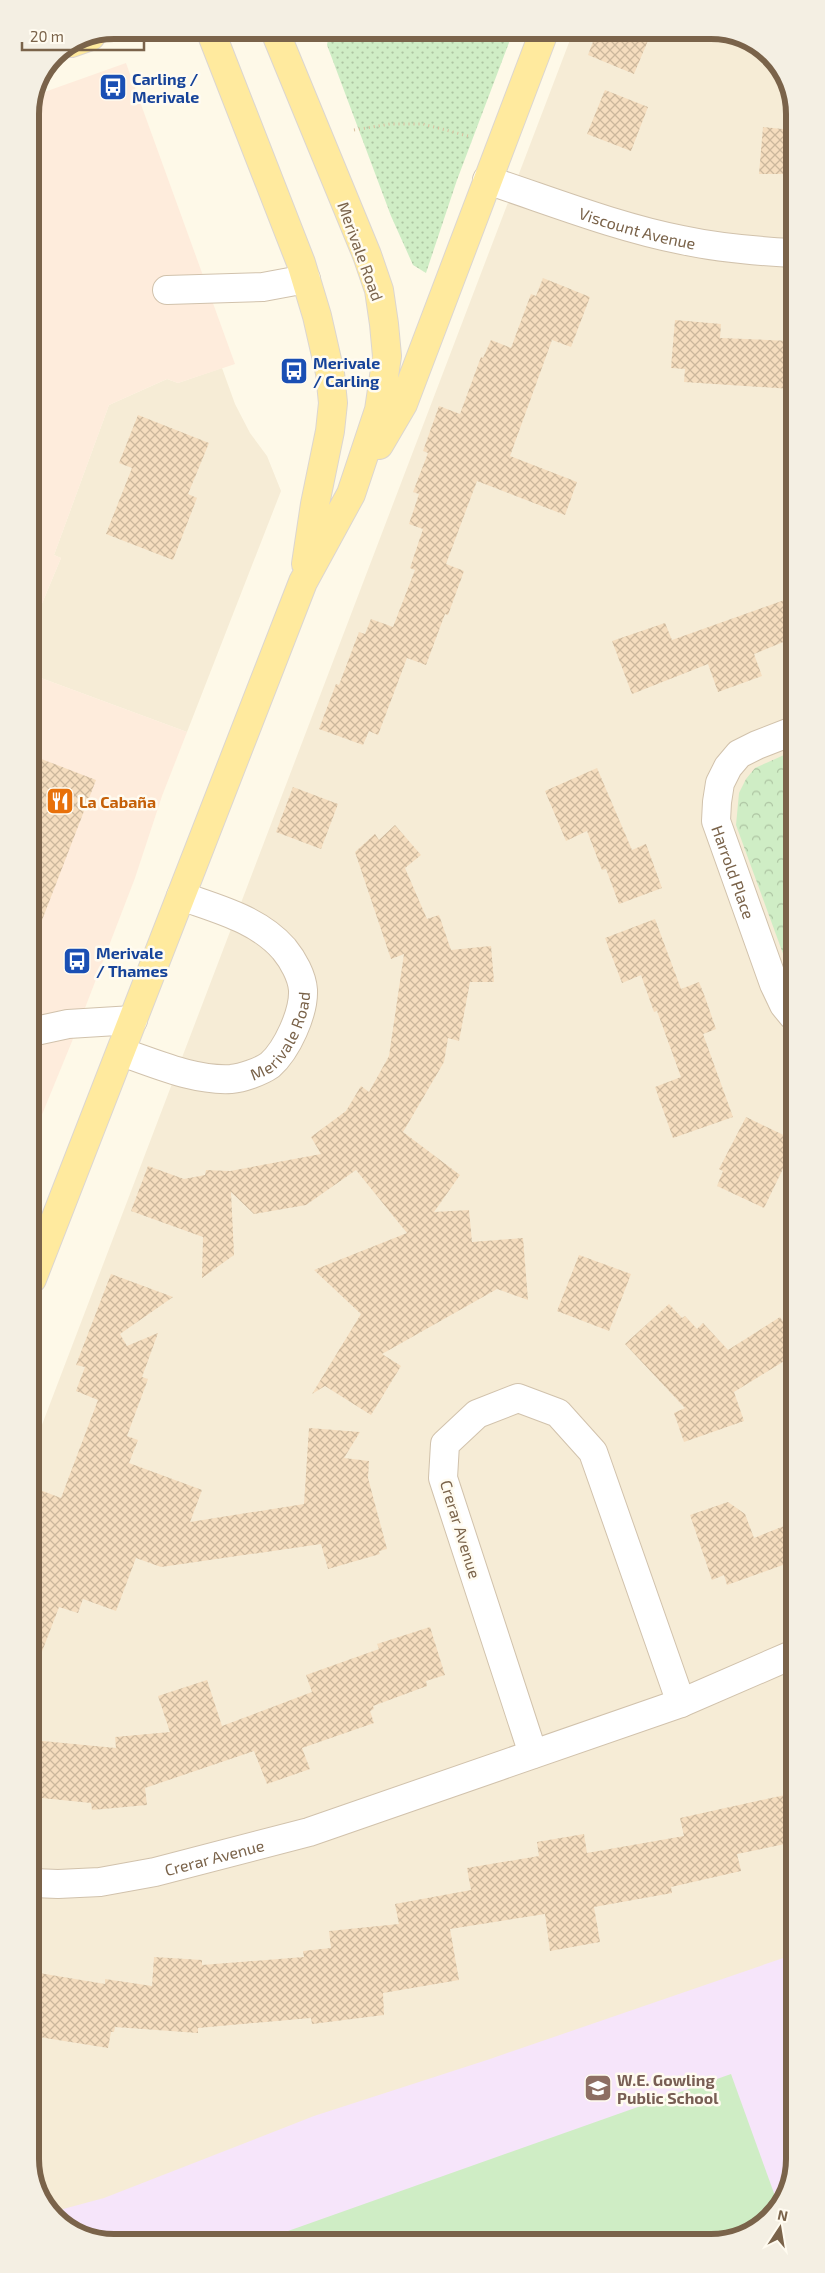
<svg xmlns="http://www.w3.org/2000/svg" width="825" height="2273" font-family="'Exo 2',sans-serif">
<defs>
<pattern id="grass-dots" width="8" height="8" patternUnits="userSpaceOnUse" patternTransform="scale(1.25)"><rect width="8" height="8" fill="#cfedc5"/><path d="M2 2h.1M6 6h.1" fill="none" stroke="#adc4a2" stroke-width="1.8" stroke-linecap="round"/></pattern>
<pattern id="forest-crowns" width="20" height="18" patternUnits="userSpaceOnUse" patternTransform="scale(1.25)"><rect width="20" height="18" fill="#cfedc5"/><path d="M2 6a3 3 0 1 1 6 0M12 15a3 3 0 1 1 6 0" fill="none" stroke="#adc4a2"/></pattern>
<pattern id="building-cross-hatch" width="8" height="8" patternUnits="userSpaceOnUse" patternTransform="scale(1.25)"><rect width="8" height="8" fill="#f5ddbe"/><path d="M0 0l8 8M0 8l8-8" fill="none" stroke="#cbb79c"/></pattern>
</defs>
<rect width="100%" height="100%" fill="#fef9e8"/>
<!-- residential -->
<path fill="#f6ecd6" d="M 717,30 L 766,51 L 792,92 L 795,2160 L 778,2210 L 733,2240 L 108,2243 L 59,2222 L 33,2181 L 32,1451 L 573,32 Z
M 222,368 L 235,404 L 250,433 L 267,456 L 281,491 L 187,732 L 41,678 L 31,648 L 31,630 L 61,558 L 54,555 L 109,405 L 167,379 L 178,383 Z"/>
<!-- commercial -->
<path fill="#feecdc" d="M 126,63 L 235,364 L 178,383 L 167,379 L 109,405 L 54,555 L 61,558 L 31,630 L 30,108 L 36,95 Z
M 31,648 L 41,678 L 187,732 L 162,796 L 135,878 L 75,1034 L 32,1139 Z"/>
<!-- education -->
<path fill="#f6e5fa" d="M 795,1954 L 795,2160 L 778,2210 L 733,2240 L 108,2243 L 59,2222 L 52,2212 L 104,2198 L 314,2116 L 490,2059 Z"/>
<!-- grass -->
<path fill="url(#grass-dots)" d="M 513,32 L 457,180 L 426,273 L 413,265 L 391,216 L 327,45 L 329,34 Z"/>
<!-- forest -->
<path fill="url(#forest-crowns)" d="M 793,751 L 793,981 L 736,825 L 739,793 L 746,779 L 755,768 Z"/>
<!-- pitch -->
<path fill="#cfedc5" d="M 731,2074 L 779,2207 L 778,2210 L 733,2240 L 257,2242 Z"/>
<!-- building -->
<path fill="url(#building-cross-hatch)" d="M 597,31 L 652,31 L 634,74 L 588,55 Z
M 605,90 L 648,107 L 631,151 L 587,134 Z
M 763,127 L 792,130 L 792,174 L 759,174 Z
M 543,278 L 590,297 L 571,347 L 552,340 L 510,456 L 577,482 L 565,515 L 477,481 L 446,564 L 464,571 L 448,615 L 445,614 L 426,665 L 407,658 L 378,735 L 369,731 L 363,745 L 319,729 L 336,684 L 339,685 L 359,632 L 365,634 L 371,619 L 393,627 L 415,570 L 410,568 L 423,529 L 409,524 L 419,494 L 413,492 L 428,453 L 423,451 L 439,406 L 460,414 L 481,357 L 483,358 L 491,340 L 511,348 L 531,294 L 536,296 Z
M 675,320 L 721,324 L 720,338 L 792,341 L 792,389 L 684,382 L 685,369 L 671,368 Z
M 138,415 L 209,443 L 188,494 L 197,498 L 173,560 L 106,534 L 132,468 L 119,463 Z
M 793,597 L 793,638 L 754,654 L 762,676 L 718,692 L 708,664 L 632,694 L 612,641 L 665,623 L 672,640 Z
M 31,755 L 96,780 L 34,941 L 31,940 Z
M 597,768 L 632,850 L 646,844 L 662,888 L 619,904 L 606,869 L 602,870 L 587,831 L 566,841 L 545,791 Z
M 293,787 L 338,804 L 321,849 L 276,832 Z
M 395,825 L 421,855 L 405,868 L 427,919 L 439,915 L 451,950 L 491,946 L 494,982 L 470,982 L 459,1041 L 448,1038 L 444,1062 L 403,1132 L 460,1175 L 434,1212 L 469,1210 L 472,1242 L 523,1238 L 528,1300 L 497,1289 L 382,1354 L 401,1366 L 371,1415 L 325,1386 L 312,1394 L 361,1314 L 314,1270 L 407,1233 L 356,1170 L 306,1205 L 254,1214 L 231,1192 L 234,1255 L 202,1278 L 203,1237 L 131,1211 L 148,1166 L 184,1179 L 205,1175 L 206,1170 L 230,1171 L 321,1154 L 311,1137 L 346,1111 L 361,1086 L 369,1092 L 389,1056 L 404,954 L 391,959 L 355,852 L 375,834 L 379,840 Z
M 655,919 L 681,989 L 699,982 L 705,997 L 716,1029 L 703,1034 L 733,1117 L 673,1138 L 655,1087 L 681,1077 L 657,1011 L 654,1012 L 641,975 L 622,983 L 605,938 Z
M 746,1117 L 794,1140 L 794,1146 L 764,1208 L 717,1186 L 723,1171 L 719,1169 Z
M 579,1255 L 631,1274 L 609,1331 L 557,1311 Z
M 111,1274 L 173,1297 L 120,1334 L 127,1346 L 158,1333 L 142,1377 L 148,1379 L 127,1436 L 138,1440 L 129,1463 L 202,1490 L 190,1522 L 304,1504 L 309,1428 L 360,1432 L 344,1458 L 369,1461 L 368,1478 L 387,1549 L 379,1551 L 380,1554 L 328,1569 L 321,1544 L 161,1567 L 136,1558 L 116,1611 L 83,1599 L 78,1613 L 59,1607 L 35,1670 L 32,1670 L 32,1509 L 40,1490 L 61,1498 L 98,1400 L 76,1391 L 85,1367 L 76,1365 Z
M 669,1304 L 682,1318 L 685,1316 L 697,1329 L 703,1323 L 728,1350 L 780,1317 L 794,1338 L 794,1355 L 734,1392 L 744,1421 L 684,1442 L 674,1413 L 685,1408 L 625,1344 Z
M 728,1502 L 745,1514 L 754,1538 L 794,1522 L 794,1561 L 727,1585 L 724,1575 L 712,1580 L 690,1515 Z
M 430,1627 L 445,1675 L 426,1681 L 427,1686 L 373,1706 L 374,1709 L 370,1711 L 374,1723 L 302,1748 L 310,1769 L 267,1784 L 254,1751 L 145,1788 L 147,1805 L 92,1810 L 91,1803 L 32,1797 L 32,1740 L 116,1748 L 115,1737 L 170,1732 L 158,1696 L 207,1680 L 222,1726 L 312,1692 L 306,1675 L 379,1649 L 377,1644 Z
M 794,1793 L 795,1842 L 737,1854 L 741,1871 L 671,1887 L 672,1893 L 594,1907 L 600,1942 L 550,1951 L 545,1914 L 450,1929 L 459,1980 L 383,1993 L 384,2015 L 312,2024 L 311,2018 L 198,2028 L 198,2033 L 115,2027 L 114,2032 L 111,2032 L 108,2048 L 33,2036 L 33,1972 L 105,1984 L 105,1979 L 152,1986 L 154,1957 L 202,1960 L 202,1965 L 304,1957 L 303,1951 L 331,1948 L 329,1931 L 399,1924 L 395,1904 L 471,1890 L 467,1868 L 539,1856 L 537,1842 L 584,1834 L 587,1853 L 684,1836 L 680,1818 Z"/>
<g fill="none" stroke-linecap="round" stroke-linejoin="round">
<!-- minor casing -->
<g stroke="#d1c2ac" stroke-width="30">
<g id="minor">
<path id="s1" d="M 487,180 C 551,201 616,227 682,240 C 719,248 755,251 792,253"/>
<path d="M 167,290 L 263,287 L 306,279"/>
<path id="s2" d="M 793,731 L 757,745 L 739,754 L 728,767 L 720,783 L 717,802 L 716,821 L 774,984 L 784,1005 L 793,1016"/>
<path d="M 31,1032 L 68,1024 L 133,1020"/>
<path id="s3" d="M 121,1052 C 155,1063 193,1081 231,1079 C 242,1078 260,1072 270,1065 C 287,1050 304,1013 303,990 C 302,976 293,960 284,949 C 258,919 217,909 181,896"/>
<path d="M 533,1754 L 443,1478 L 445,1444 L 477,1414 L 518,1398 L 558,1413 L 593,1452 L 681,1703"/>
<path id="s4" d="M 33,1883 L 58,1884 L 100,1882 L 155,1872 L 309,1832 L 681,1703 L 794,1654"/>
</g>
</g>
<!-- major casing -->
<g stroke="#dcd6d0" stroke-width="30">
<path id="major" d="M 212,35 L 301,263 L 317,316 L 330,373 L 333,403 L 330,431 L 315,504 L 306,564
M 71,43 L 91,36
M 379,445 L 403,404 L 544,32
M 32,1279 L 303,582 L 351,494 L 379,410 L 387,356 L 384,324 L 379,290 L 367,255 L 276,34"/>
</g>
<!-- path -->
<path stroke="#dac0a0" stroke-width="3" stroke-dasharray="1 4" stroke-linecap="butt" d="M 354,130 L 390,124 L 423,124 L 468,136"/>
<!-- minor -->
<use href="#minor" stroke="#fff" stroke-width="28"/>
<!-- major -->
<use href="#major" stroke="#ffea9e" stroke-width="28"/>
</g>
<!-- icons -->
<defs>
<g id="bus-square" transform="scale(1.4375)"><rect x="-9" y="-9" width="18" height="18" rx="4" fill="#1a4fb4" stroke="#fffbf0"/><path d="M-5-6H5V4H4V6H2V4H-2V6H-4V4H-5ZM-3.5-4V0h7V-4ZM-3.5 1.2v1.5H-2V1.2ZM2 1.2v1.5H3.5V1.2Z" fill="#fff"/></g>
<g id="restaurant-square" transform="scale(1.4375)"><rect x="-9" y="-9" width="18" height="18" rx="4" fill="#e8710a" stroke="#fffbf0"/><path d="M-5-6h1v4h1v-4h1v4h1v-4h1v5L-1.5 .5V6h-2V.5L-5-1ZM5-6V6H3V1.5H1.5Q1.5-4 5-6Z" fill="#fff"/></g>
<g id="school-square" transform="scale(1.4375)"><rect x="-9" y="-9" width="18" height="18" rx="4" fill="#8d6e63" stroke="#fffbf0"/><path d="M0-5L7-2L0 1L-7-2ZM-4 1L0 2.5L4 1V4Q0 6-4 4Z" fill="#fff"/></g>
</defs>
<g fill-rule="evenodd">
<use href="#bus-square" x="113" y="87"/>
<use href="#bus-square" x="294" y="371"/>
<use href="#restaurant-square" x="60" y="801"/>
<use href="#bus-square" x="77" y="961"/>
<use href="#school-square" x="598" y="2088"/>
</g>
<g text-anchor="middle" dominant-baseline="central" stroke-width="5" stroke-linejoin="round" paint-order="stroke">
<!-- transit labels -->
<g font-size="16" font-weight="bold" fill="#164399" stroke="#fffbf0" text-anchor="start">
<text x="132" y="78">Carling /<tspan x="132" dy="18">Merivale</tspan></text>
<text x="313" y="362">Merivale<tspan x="313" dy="18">/ Carling</tspan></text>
<text x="96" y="952">Merivale<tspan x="96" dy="18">/ Thames</tspan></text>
</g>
<!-- street labels -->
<g font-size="16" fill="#7a634a" stroke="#fffbf0">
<text stroke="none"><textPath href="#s1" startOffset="158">Viscount Avenue</textPath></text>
<text transform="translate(361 251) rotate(70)">Merivale Road</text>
<text stroke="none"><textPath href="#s2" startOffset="186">Harrold Place</textPath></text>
<text stroke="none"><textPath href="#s3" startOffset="186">Merivale Road</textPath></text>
<text transform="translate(461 1529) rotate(73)">Crerar Avenue</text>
<text stroke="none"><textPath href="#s4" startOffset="184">Crerar Avenue</textPath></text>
</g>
<!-- food labels -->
<g font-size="16" font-weight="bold" fill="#c56008" stroke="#fffbf0" text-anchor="start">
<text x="79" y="801">La Cabaña</text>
</g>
<!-- education labels -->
<g font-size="16" font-weight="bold" fill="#785e54" stroke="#fffbf0" text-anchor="start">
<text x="617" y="2079">W.E. Gowling<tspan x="617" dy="18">Public School</tspan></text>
</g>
</g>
<!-- crop -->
<path d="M0 0H825V2273H0ZM114 39H711A75 75 0 0 1 786 114V2159A75 75 0 0 1 711 2234H114A75 75 0 0 1 39 2159V114A75 75 0 0 1 114 39Z" fill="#f4efe3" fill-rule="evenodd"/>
<path fill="none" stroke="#7a634a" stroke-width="6" d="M114 39H711A75 75 0 0 1 786 114V2159A75 75 0 0 1 711 2234H114A75 75 0 0 1 39 2159V114A75 75 0 0 1 114 39Z"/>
<!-- north arrow -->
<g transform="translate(780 2228) rotate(12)" stroke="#fffbf0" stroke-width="4" paint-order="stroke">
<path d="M0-4L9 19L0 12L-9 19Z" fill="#7a634a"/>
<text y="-8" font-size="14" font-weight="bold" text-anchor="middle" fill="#7a634a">N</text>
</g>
<!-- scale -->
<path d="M22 42v8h122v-8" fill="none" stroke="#7a634a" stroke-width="2.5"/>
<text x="30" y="42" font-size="15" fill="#7a634a" stroke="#fffbf0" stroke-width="4" paint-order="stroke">20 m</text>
</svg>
